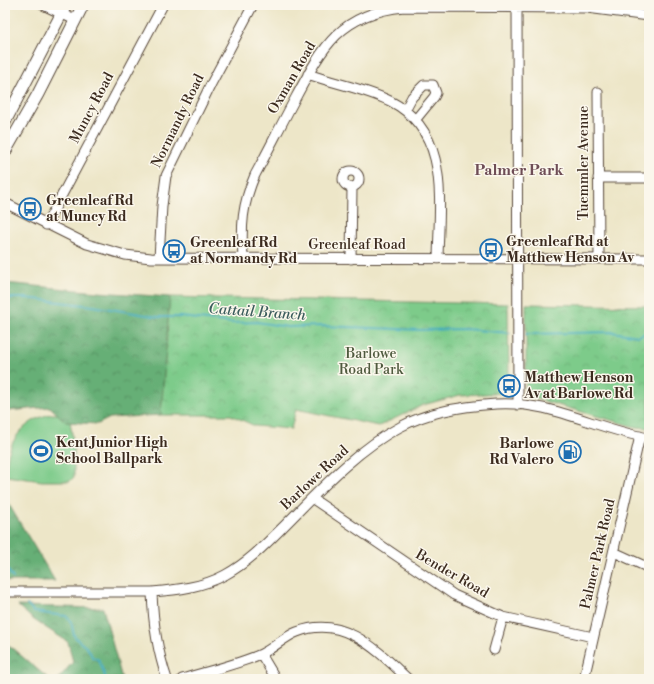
<svg xmlns="http://www.w3.org/2000/svg" width="654" height="684" font-family="'Libre Bodoni',serif">
<defs>
<pattern id="forest-crowns" width="20" height="18" patternUnits="userSpaceOnUse"><rect width="20" height="18" fill="#66af76"/><path d="M2 6a3 3 0 1 1 6 0M12 15a3 3 0 1 1 6 0" fill="none" stroke="#558f60"/></pattern>
<pattern id="park-crowns" width="20" height="18" patternUnits="userSpaceOnUse"><rect width="20" height="18" fill="#7dcb8a"/><path d="M2 6a3 3 0 1 1 6 0M12 15a3 3 0 1 1 6 0" fill="none" stroke="#6dae77"/></pattern>
</defs>
<rect width="100%" height="100%" fill="#fbf7ec"/>
<filter id="ink" filterUnits="userSpaceOnUse"><feTurbulence type="fractalNoise" baseFrequency=".025" numOctaves="2"/><feDisplacementMap in="SourceGraphic" scale="8" xChannelSelector="R" yChannelSelector="G"/><feConvolveMatrix kernelMatrix="1 2 1 2 8 2 1 2 1" color-interpolation-filters="sRGB"/></filter>
<filter id="wash" filterUnits="userSpaceOnUse"><feTurbulence type="fractalNoise" baseFrequency=".012" numOctaves="4" result="noise"/><feDisplacementMap in="SourceGraphic" scale="16" xChannelSelector="R" yChannelSelector="G"/><feGaussianBlur stdDeviation="0.9" result="paint"/><feColorMatrix in="noise" values="0 0 0 0 0 0 0 0 0 0 0 0 0 0 0 0 0 1.4 0 .05"/><feComposite in="paint" operator="in"/></filter>
<g filter="url(#wash)">
<rect width="100%" height="100%" fill="#ede6c8"/>
<!-- grass -->
<path fill="#7dcb8a" stroke="#5c7a54" d="M 51,414 L 69,414 L 74,447 L 74,477 L 70,481 L 42,481 L 6,476 C 5,446 20,421 51,414 Z"/>
<!-- forest -->
<path fill="url(#forest-crowns)" stroke="#506c4a" d="M 5,283 L 98,292 L 170,297 L 161,415 L 110,418 L 98,424 L 66,422 L 50,407 L 8,411 L 5,425 Z
M 5,498 L 55,581 L 5,581 Z
M 18,606 L 103,608 L 122,679 L 58,679 L 73,662 L 68,642 L 34,620 Z
M 6,643 L 49,679 L 5,679 Z"/>
<!-- park -->
<path fill="url(#park-crowns)" stroke="#5c7a54" d="M 170,297 L 508,304 L 509,380 L 507,393 L 460,395 L 423,405 L 379,426 L 296,409 L 291,429 L 255,426 L 231,415 L 161,415 Z
M 526,304 L 649,306 L 649,428 L 635,427 L 526,396 Z"/>
<g fill="none" stroke-linecap="round" stroke-linejoin="round">
<!-- stream -->
<path stroke="#3daabc" stroke-width="2" d="M 5,298 L 26,298 L 93,306 L 158,317 L 181,317 L 233,323 L 257,322 L 288,327 L 323,326 L 420,330 L 465,329 L 510,333
M 526,334 L 612,332 L 638,336 L 649,332
M 5,566 L 13,578
M 27,605 L 34,612 L 66,616 C 74,622 71,629 75,637 C 81,645 89,646 92,657 L 99,660 L 106,679"/>
</g>
</g>
<g filter="url(#ink)">
<g fill="none" stroke-linecap="round" stroke-linejoin="round">
<!-- minor casing -->
<g stroke="#564638" stroke-width="11">
<path id="minor" d="M 43,5 L 75,20
M 517,5 L 518,405
M 308,74 C 335,84 364,88 390,101 C 451,132 439,201 438,259
M 598,92 L 599,259
M 405,110 L 412,97 L 424,85 L 433,85 L 436,93 L 434,97 L 416,119
M343 179a8 8 0 1 1 16 0a8 8 0 1 1-16 0Z
M 598,178 L 649,178
M 5,203 L 87,244 L 125,255 L 151,258 L 649,259
M 46,225 L 163,5
M 159,258 L 162,206 L 166,176 L 211,84 L 253,5
M 243,258 C 241,226 242,205 255,175 C 269,149 282,123 296,97 C 323,46 341,13 404,7 L 587,8 L 649,16
M 351,259 L 352,188
M 313,499 L 454,595 L 503,617 L 593,637
M 614,552 L 649,568
M 5,592 L 152,592 C 177,590 203,587 225,575 C 247,563 264,546 281,529 C 316,494 356,450 400,427 C 429,411 463,406 496,404 C 549,400 598,430 649,438
M 152,592 C 153,623 157,650 167,679
M 494,650 L 503,617
M 261,654 L 276,679
M 182,679 C 208,671 236,665 261,654 C 274,648 284,637 297,632 C 343,614 377,650 408,679
M 584,679 L 640,436"/>
</g>
<!-- major casing -->
<g stroke="#564638" stroke-width="13">
<path id="major" d="M 5,122 L 66,5
M 5,152 L 38,94 L 83,5"/>
</g>
<!-- minor -->
<use href="#minor" stroke="#fff" stroke-width="9"/>
<!-- major -->
<use href="#major" stroke="#fff" stroke-width="11"/>
</g>
</g>
<!-- icons -->
<defs>
<g id="bus-ring" transform="scale(1.15)"><circle r="9.5" fill="#fbf7ec" stroke="#1f6fb2" stroke-width="1.5"/><path d="M-5-6H5V4H4V6H2V4H-2V6H-4V4H-5ZM-3.5-4V0h7V-4ZM-3.5 1.2v1.5H-2V1.2ZM2 1.2v1.5H3.5V1.2Z" fill="#1f6fb2"/></g>
<g id="stadium-ring" transform="scale(1.15)"><circle r="9.5" fill="#fbf7ec" stroke="#1f6fb2" stroke-width="1.5"/><path d="M0-5a6.5 5 0 1 0 0 10a6.5 5 0 1 0 0-10ZM-3.5-1.8h7v3.6h-7Z" fill="#1f6fb2"/></g>
<g id="fuel-ring" transform="scale(1.15)"><circle r="9.5" fill="#fbf7ec" stroke="#1f6fb2" stroke-width="1.5"/><path d="M-5.5-6h7V0h2V4h1.3V-2.5L3-4.5l.8-.8L6-3V5H2.5V1h-1V6h-7ZM-4.2-4.7v3.2H.2V-4.7Z" fill="#1f6fb2"/></g>
</defs>
<g fill-rule="evenodd">
<use href="#bus-ring" x="30" y="209"/>
<use href="#bus-ring" x="491" y="250"/>
<use href="#bus-ring" x="174" y="251"/>
<use href="#bus-ring" x="509" y="386"/>
<use href="#stadium-ring" x="41" y="451"/>
<use href="#fuel-ring" x="570" y="452"/>
</g>
<g text-anchor="middle" dominant-baseline="central" stroke-width="3" stroke-linejoin="round" paint-order="stroke">
<!-- street labels -->
<g font-size="14" fill="#3b2a1e" stroke="#fbf7ec">
<text transform="translate(292 78) rotate(-60)">Oxman Road</text>
<text transform="translate(92 108) rotate(-62)">Muncy Road</text>
<text transform="translate(178 121) rotate(-64)">Normandy Road</text>
<text transform="translate(584 163) rotate(-90)">Tuemmler Avenue</text>
<text x="357" y="245">Greenleaf Road</text>
<text transform="translate(315 478) rotate(-43)">Barlowe Road</text>
<text transform="translate(598 554) rotate(-77)">Palmer Park Road</text>
<text transform="translate(452 574) rotate(30)">Bender Road</text>
</g>
<!-- poi labels -->
<g font-size="14" font-weight="bold" fill="#3b2a1e" stroke="#fbf7ec" text-anchor="start">
<text x="46" y="201">Greenleaf Rd<tspan x="46" dy="16">at Muncy Rd</tspan></text>
<text x="506" y="242">Greenleaf Rd at<tspan x="506" dy="16">Matthew Henson Av</tspan></text>
<text x="190" y="243">Greenleaf Rd<tspan x="190" dy="16">at Normandy Rd</tspan></text>
<text x="524" y="378">Matthew Henson<tspan x="524" dy="16">Av at Barlowe Rd</tspan></text>
<text x="56" y="443">Kent Junior High<tspan x="56" dy="16">School Ballpark</tspan></text>
<text x="554" y="444" text-anchor="end">Barlowe<tspan x="554" dy="16">Rd Valero</tspan></text>
</g>
<!-- park labels -->
<g font-size="14" fill="#4f5a3e" stroke="#fbf7ec">
<text x="371" y="354">Barlowe<tspan x="371" dy="16">Road Park</tspan></text>
</g>
<!-- neighbourhood labels -->
<g font-size="15" font-weight="bold" fill="#6e4d56" stroke="#fbf7ec">
<text x="519" y="170">Palmer Park</text>
</g>
<!-- water labels -->
<g font-size="15" font-style="italic" fill="#3c5d5d" stroke="#fbf7ec">
<text transform="translate(257 312) rotate(4)">Cattail Branch</text>
</g>
</g>
<!-- margin -->
<rect width="654" height="684" fill="none" stroke="#fbf7ec" stroke-width="20"/>
</svg>
